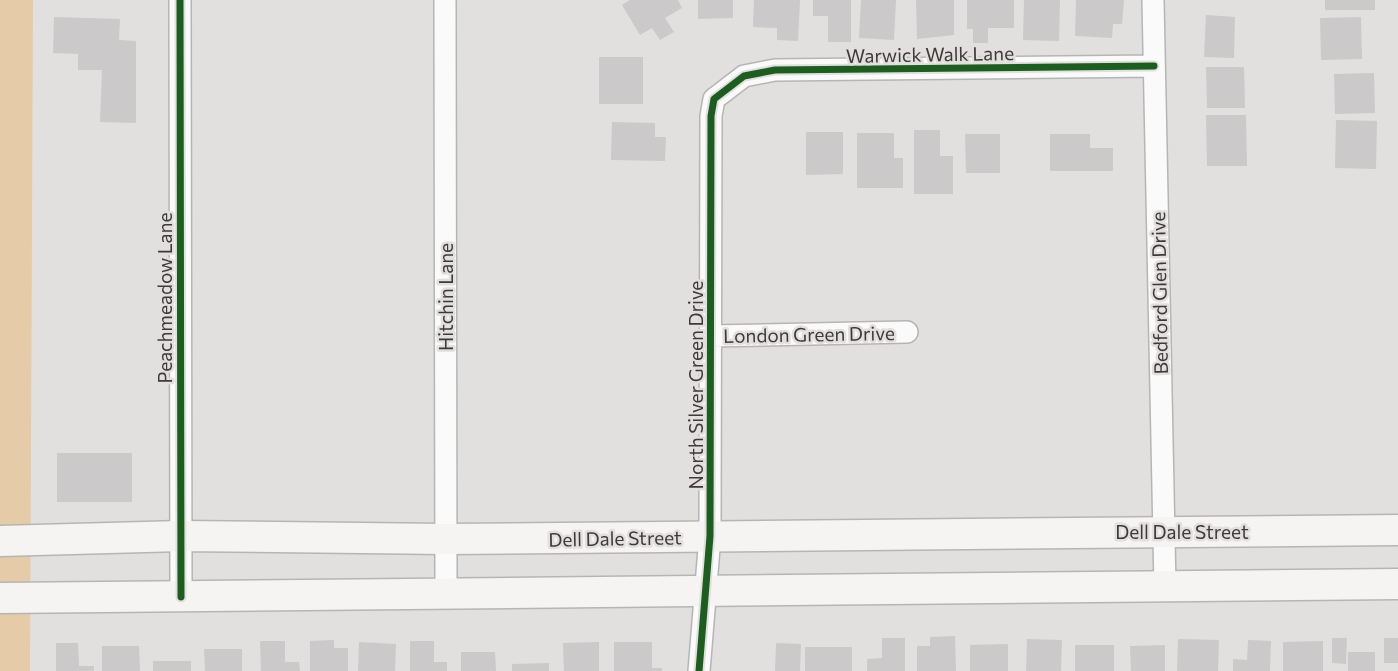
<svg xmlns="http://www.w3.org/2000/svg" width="1398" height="671" font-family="Commissioner,sans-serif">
<rect width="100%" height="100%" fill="#e1e0df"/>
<!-- green -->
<path fill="#e5cba7" d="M 0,0 L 33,0 L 30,671 L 0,671 Z"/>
<!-- building -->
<path fill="#cbc9c9" d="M 630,0 L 678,0 L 682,8 L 665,18 L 674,32 L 660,40 L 652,28 L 640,35 L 622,5 Z
M 698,0 L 733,0 L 733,18 L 698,19 Z
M 754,0 L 800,0 L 798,41 L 777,40 L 777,28 L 753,27 Z
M 813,0 L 851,0 L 851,42 L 828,42 L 828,16 L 813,16 Z
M 861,0 L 896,0 L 894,40 L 859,38 Z
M 916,0 L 954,0 L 954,35 L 917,39 Z
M 967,0 L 1014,0 L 1014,28 L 988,28 L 988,43 L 973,43 L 973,29 L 967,29 Z
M 1024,0 L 1060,0 L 1059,41 L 1023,40 Z
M 1076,0 L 1124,0 L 1122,24 L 1113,24 L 1112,38 L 1075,36 Z
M 1325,0 L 1375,0 L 1375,10 L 1325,10 Z
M 1206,15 L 1235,17 L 1234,58 L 1204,57 Z
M 54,17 L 120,19 L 119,40 L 136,41 L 136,123 L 100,122 L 102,70 L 78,70 L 78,54 L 53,53 Z
M 1361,17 L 1362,59 L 1321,60 L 1320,18 Z
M 599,57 L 643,57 L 643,104 L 599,104 Z
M 1206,67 L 1244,67 L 1245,108 L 1207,108 Z
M 1374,73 L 1375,113 L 1335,114 L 1334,74 Z
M 1206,115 L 1246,115 L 1247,166 L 1207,166 Z
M 1336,120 L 1377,121 L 1376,169 L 1335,168 Z
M 612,122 L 655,123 L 655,137 L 666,137 L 665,161 L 611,160 Z
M 914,130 L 940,130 L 940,156 L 953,156 L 953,194 L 914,194 Z
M 806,132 L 843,132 L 843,174 L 806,175 Z
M 857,133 L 894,133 L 894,158 L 903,158 L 903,188 L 857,188 Z
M 965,134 L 1000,134 L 1000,173 L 966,173 Z
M 1050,134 L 1090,134 L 1090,148 L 1113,148 L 1113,171 L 1050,171 Z
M 57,453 L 132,453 L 132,502 L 57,502 Z
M 955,636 L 956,671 L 917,671 L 917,646 L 930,646 L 930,637 Z
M 882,638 L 905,638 L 905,671 L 867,671 L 867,659 L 882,658 Z
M 1332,638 L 1347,638 L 1346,664 L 1332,663 Z
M 1384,638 L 1398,638 L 1398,663 L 1384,663 Z
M 1027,639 L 1062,640 L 1061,671 L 1026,671 Z
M 1178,639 L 1219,640 L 1218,671 L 1177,671 Z
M 334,640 L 334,648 L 348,648 L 348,671 L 310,671 L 310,641 Z
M 1248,640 L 1271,641 L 1270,671 L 1233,671 L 1233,659 L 1247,660 Z
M 260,641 L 285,641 L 285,662 L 299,662 L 300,671 L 261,671 Z
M 410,641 L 434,641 L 434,662 L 447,662 L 447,671 L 410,671 Z
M 1323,641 L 1323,671 L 1283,671 L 1283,642 Z
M 359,642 L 396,644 L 395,671 L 358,671 Z
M 599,642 L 599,671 L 564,671 L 563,643 Z
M 614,642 L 652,642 L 652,668 L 662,668 L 662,671 L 614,671 Z
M 56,643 L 78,643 L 79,666 L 94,666 L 94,671 L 56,671 Z
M 776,643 L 801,644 L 800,671 L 775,671 Z
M 1008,644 L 1008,671 L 970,671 L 970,645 Z
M 1075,645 L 1114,645 L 1114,671 L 1075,671 Z
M 1165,645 L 1165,671 L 1131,671 L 1130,646 Z
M 102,646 L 139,646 L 140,671 L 102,671 Z
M 805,647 L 852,647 L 852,671 L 805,671 Z
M 204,649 L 242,649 L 242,671 L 205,671 Z
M 461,652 L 495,652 L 496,671 L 461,671 Z
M 1348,652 L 1375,652 L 1375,671 L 1348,671 Z
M 153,661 L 191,661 L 191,671 L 153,671 Z
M 549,663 L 549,671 L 512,671 L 512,664 Z"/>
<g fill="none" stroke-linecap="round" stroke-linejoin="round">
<!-- minor casing -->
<g stroke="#b6b5b5" stroke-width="24">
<path id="minor" d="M 180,0 L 181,597
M 445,0 L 446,594
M 1153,0 L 1165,587
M 711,336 L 907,332
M 699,671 L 710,536 L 711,116 L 714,99 L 744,76 L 775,70 L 1154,66"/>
</g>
<!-- secondary casing -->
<g stroke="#b6b5b5" stroke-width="33">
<path id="secondary" d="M 0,541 L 181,536 L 446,539 L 1398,530
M 0,598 L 1398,584"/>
</g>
<!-- minor -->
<use href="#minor" stroke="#fafafa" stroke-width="21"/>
<!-- secondary -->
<use href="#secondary" stroke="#f6f4f3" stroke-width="30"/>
<!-- cycleway casing -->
<g stroke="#e2dfde" stroke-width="11">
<path id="cycleway" d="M 180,0 L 181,597
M 699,671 L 710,536 L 711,116 L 714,99 L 744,76 L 775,70 L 1154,66"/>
</g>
<!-- cycleway -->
<use href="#cycleway" stroke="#1b5e20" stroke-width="7"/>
</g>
<g text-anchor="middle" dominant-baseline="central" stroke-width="5" stroke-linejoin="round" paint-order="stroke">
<!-- street labels -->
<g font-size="19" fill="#3c3b3a" stroke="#e2dfde">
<text transform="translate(930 54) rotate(-1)">Warwick Walk Lane</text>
<text transform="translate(1159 293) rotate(-91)">Bedford Glen Drive</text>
<text transform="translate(445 297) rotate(-90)">Hitchin Lane</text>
<text transform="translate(164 298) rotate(-90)">Peachmeadow Lane</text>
<text transform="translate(809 334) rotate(-1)">London Green Drive</text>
<text transform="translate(695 385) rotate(-90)">North Silver Green Drive</text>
<text x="1182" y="531">Dell Dale Street</text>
<text transform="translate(615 538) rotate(-1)">Dell Dale Street</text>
</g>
</g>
</svg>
